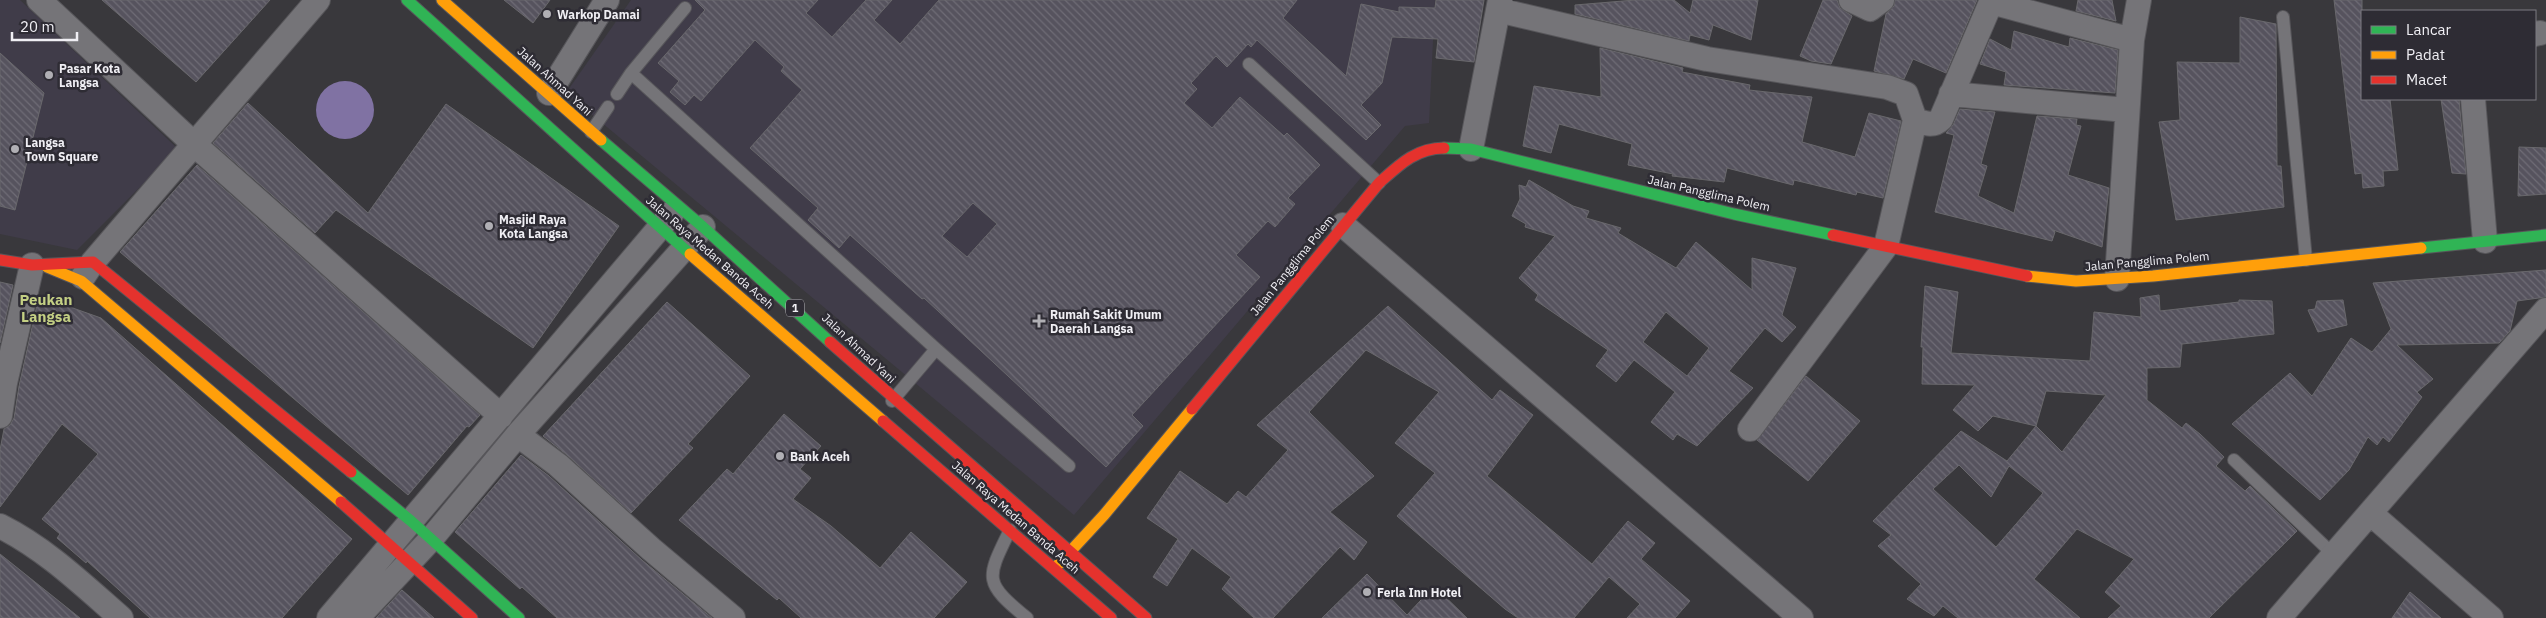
<svg xmlns="http://www.w3.org/2000/svg" width="2546" height="618" font-family="'IBM Plex Sans',sans-serif">
<defs>
<pattern id="building-back-hatch" width="6" height="6" patternUnits="userSpaceOnUse" patternTransform="scale(1.25)"><rect width="6" height="6" fill="#56535e"/><path d="M-1 5l2 2M0 0l6 6M5-1l2 2" fill="none" stroke="#6f6c76"/></pattern>
</defs>
<rect width="100%" height="100%" fill="#39383c"/>
<!-- built -->
<path fill="#403c49" d="M 0,0 L 20,0 L 178,149 L 77,250 L 0,234 Z
M 631,0 L 1435,0 L 1429,123 L 1405,126 L 1074,515 L 566,93 Z"/>
<!-- water -->
<path fill="#8072a3" d="M316 110a29 29 0 1 1 58 0a29 29 0 1 1-58 0Z"/>
<!-- building -->
<path fill="url(#building-back-hatch)" stroke="#69686c" fill-rule="evenodd" d="M 102,0 L 270,0 L 196,82 Z
M 504,0 L 550,0 L 533,23 Z
M 695,0 L 818,0 L 806,13 L 832,37 L 866,0 L 892,0 L 874,20 L 900,44 L 939,0 L 1297,0 L 1283,18 L 1346,76 L 1361,4 L 1399,12 L 1399,7 L 1435,8 L 1436,0 L 1484,0 L 1474,62 L 1436,58 L 1438,39 L 1392,37 L 1382,83 L 1361,105 L 1381,125 L 1366,140 L 1257,40 L 1251,47 L 1248,44 L 1227,67 L 1216,56 L 1191,83 L 1197,89 L 1184,103 L 1212,128 L 1240,97 L 1284,136 L 1287,133 L 1320,165 L 1288,198 L 1295,204 L 1275,227 L 1268,221 L 1236,255 L 1260,277 L 1132,415 L 1143,426 L 1106,467 L 924,298 L 922,299 L 850,235 L 839,248 L 808,220 L 818,208 L 750,148 L 802,90 L 781,71 L 784,67 L 755,40 L 701,101 L 694,95 L 685,105 L 670,92 L 679,81 L 658,63 L 705,10 ZM 973,203 L 997,224 L 967,257 L 942,236 Z
M 1635,0 L 1674,0 L 1690,13 L 1693,0 L 1758,0 L 1751,40 L 1713,25 L 1709,40 L 1690,35 L 1689,41 L 1575,14 L 1575,5 Z
M 1823,0 L 1837,0 L 1840,8 L 1852,16 L 1831,64 L 1811,61 L 1800,56 Z
M 1895,0 L 1977,0 L 1946,73 L 1913,59 L 1904,79 L 1874,71 L 1886,14 L 1894,6 Z
M 2078,0 L 2112,0 L 2116,21 L 2076,11 Z
M 2334,0 L 2362,0 L 2362,99 L 2390,99 L 2398,170 L 2383,171 L 2384,186 L 2363,188 L 2362,173 L 2355,174 Z
M 2240,17 L 2276,24 L 2277,166 L 2281,166 L 2284,207 L 2176,220 L 2159,122 L 2180,120 L 2177,62 L 2240,63 Z
M 2014,31 L 2069,47 L 2070,38 L 2118,50 L 2115,93 L 2004,85 L 2006,72 L 1980,64 L 1990,39 L 2011,50 Z
M 1600,48 L 1683,68 L 1682,72 L 1750,85 L 1749,90 L 1812,97 L 1802,142 L 1855,157 L 1869,113 L 1901,121 L 1883,198 L 1857,192 L 1856,195 L 1794,180 L 1793,185 L 1727,168 L 1724,182 L 1672,176 L 1673,174 L 1628,165 L 1632,144 L 1559,124 L 1551,153 L 1523,146 L 1534,86 L 1601,97 Z
M 0,53 L 44,93 L 15,210 L 0,206 Z
M 2441,99 L 2459,99 L 2466,174 L 2452,173 Z
M 248,103 L 368,213 L 446,104 L 619,226 L 533,348 L 336,210 L 315,233 L 213,143 Z
M 1960,109 L 1995,112 L 1981,164 L 1987,166 L 1978,196 L 2014,213 L 2037,116 L 2077,119 L 2076,125 L 2081,126 L 2068,175 L 2109,188 L 2102,247 L 2053,230 L 2055,232 L 2052,241 L 1935,212 L 1954,135 L 1946,133 L 1953,125 Z
M 2519,147 L 2546,148 L 2546,194 L 2518,196 Z
M 197,165 L 480,415 L 469,427 L 467,426 L 408,495 L 120,252 Z
M 1529,180 L 1573,206 L 1589,211 L 1586,218 L 1621,228 L 1618,233 L 1676,268 L 1696,242 L 1752,290 L 1752,258 L 1796,268 L 1782,315 L 1796,327 L 1782,342 L 1765,328 L 1729,371 L 1753,388 L 1697,446 L 1677,434 L 1673,440 L 1651,422 L 1675,392 L 1634,360 L 1616,382 L 1596,366 L 1608,350 L 1535,300 L 1538,295 L 1519,278 L 1555,236 L 1525,227 L 1526,224 L 1512,216 L 1520,199 L 1519,185 L 1526,187 ZM 1666,312 L 1709,348 L 1687,376 L 1643,342 Z
M 2546,270 L 2546,297 L 2517,301 L 2510,331 L 2499,343 L 2397,345 L 2433,379 L 2417,392 L 2422,397 L 2389,442 L 2383,437 L 2377,445 L 2368,437 L 2349,470 L 2320,500 L 2232,424 L 2290,373 L 2312,396 L 2351,338 L 2372,352 L 2391,329 L 2373,283 Z
M 0,282 L 13,285 L 0,343 Z
M 1925,286 L 1958,292 L 1951,353 L 2090,361 L 2094,312 L 2141,317 L 2140,298 L 2159,295 L 2160,311 L 2239,302 L 2239,300 L 2272,301 L 2274,334 L 2182,344 L 2180,367 L 2147,368 L 2147,400 L 2182,428 L 2186,423 L 2200,434 L 2224,457 L 2216,466 L 2245,491 L 2250,486 L 2297,531 L 2209,618 L 2108,618 L 2121,606 L 2105,592 L 2134,559 L 2077,529 L 2034,579 L 2080,618 L 1958,618 L 1943,606 L 1934,616 L 1907,599 L 1921,584 L 1878,546 L 1891,535 L 1873,521 L 1961,431 L 2007,461 L 2036,426 L 1993,416 L 1978,431 L 1953,410 L 1975,385 L 1922,384 L 1923,347 L 1921,347 ZM 2046,391 L 2106,395 L 2062,452 L 2036,426 ZM 1959,465 L 1991,497 L 2009,466 L 2043,493 L 1996,547 L 1933,489 Z
M 39,296 L 101,318 L 352,539 L 282,618 L 150,618 L 87,561 L 86,563 L 57,538 L 60,534 L 42,519 L 98,454 L 62,424 L 0,507 L 0,450 L 4,429 L 10,425 L 14,418 L 19,386 Z
M 2343,300 L 2347,325 L 2318,332 L 2308,310 L 2315,309 L 2317,301 Z
M 667,302 L 750,376 L 688,444 L 693,448 L 631,513 L 567,455 L 543,436 Z
M 1388,306 L 1492,400 L 1500,390 L 1533,415 L 1487,476 L 1592,564 L 1628,521 L 1655,543 L 1641,559 L 1690,601 L 1675,618 L 1627,618 L 1640,604 L 1609,577 L 1574,618 L 1518,618 L 1505,609 L 1434,548 L 1397,516 L 1435,473 L 1395,443 L 1439,392 L 1366,350 L 1309,412 L 1374,476 L 1330,512 L 1367,542 L 1354,560 L 1340,547 L 1273,618 L 1254,618 L 1222,589 L 1231,577 L 1192,548 L 1167,586 L 1153,577 L 1178,539 L 1147,518 L 1180,471 L 1227,504 L 1238,491 L 1246,497 L 1288,450 L 1257,425 Z
M 1806,376 L 1860,421 L 1808,481 L 1757,440 Z
M 784,414 L 821,446 L 800,469 L 811,478 L 793,499 L 831,526 L 880,568 L 911,532 L 967,582 L 934,618 L 801,618 L 779,598 L 777,600 L 679,520 L 727,469 L 733,474 Z
M 521,455 L 549,476 L 642,560 L 712,618 L 557,618 L 522,587 L 520,589 L 455,532 Z
M 0,554 L 80,618 L 0,618 Z
M 1367,574 L 1407,615 L 1434,586 L 1467,618 L 1322,618 Z
M 402,590 L 434,618 L 376,618 Z
M 2410,592 L 2441,618 L 2392,618 Z"/>
<g fill="none" stroke-linecap="round" stroke-linejoin="round">
<!-- lane casing -->
<g stroke="#57565a" stroke-width="14">
<path id="lane" d="M 2283,17 L 2306,260
M 1249,64 L 1379,183
M 631,73 L 936,349 L 1069,466
M 617,94 L 631,73 L 685,8
M 591,132 L 608,107
M 892,401 L 936,349
M 2234,460 L 2334,555
M 1010,530 C 986,579 983,582 1027,618"/>
</g>
<!-- street casing -->
<g stroke="#57565a" stroke-width="26">
<path id="street" d="M 39,0 L 195,145 L 501,416
M 1851,0 L 1870,9 L 1882,0
M 1991,2 L 2132,40
M 1498,10 L 1707,59 L 1887,87 L 1906,94 L 1915,120
M 2535,34 L 2540,33
M 549,93 L 607,0
M 1951,94 L 2126,110
M 2473,99 L 2485,241
M 1471,149 L 1500,0
M 1343,225 L 1801,618
M 83,277 L 93,262 L 318,0
M 2117,279 L 2132,40 L 2139,0
M 0,380 L 5,383 L 0,416
M 5,383 L 32,265
M 1750,429 L 1886,246 L 1915,120 C 1925,123 1933,127 1941,119 L 1992,0
M 518,435 L 558,465 L 651,549 L 733,618
M 2370,513 L 2491,618
M 0,526 C 46,549 82,584 121,618
M 329,618 L 672,213
M 357,618 L 431,539 L 520,432 L 703,227
M 2279,618 L 2546,310"/>
</g>
<!-- fast casing -->
<g stroke="#57565a" stroke-width="13">
<path id="fast" d="M 407,0 L 690,254
M 601,140 L 703,227 L 830,342
M 1444,148 L 1471,149 L 1734,214 L 1833,235
M 2421,248 L 2546,235
M 351,472 L 411,521 L 519,618"/>
</g>
<!-- slow casing -->
<g stroke="#57565a" stroke-width="13">
<path id="slow" d="M 442,0 L 601,140
M 690,254 L 883,421
M 47,267 L 81,281 L 341,502
M 2027,276 L 2076,281 L 2153,276 L 2421,248
M 1055,568 L 1104,515 L 1192,409"/>
</g>
<!-- jam casing -->
<g stroke="#57565a" stroke-width="13">
<path id="jam" d="M 1833,235 L 2027,276
M 0,260 L 32,265 L 93,262 L 351,472
M 830,342 L 1146,618
M 1192,409 L 1379,183 C 1399,165 1416,148 1444,148
M 883,421 L 1111,618
M 341,502 L 472,618"/>
</g>
<!-- lane -->
<use href="#lane" stroke="#757478" stroke-width="12"/>
<!-- street -->
<use href="#street" stroke="#757478" stroke-width="24"/>
<!-- fast -->
<use href="#fast" stroke="#30b455" stroke-width="11"/>
<!-- slow -->
<use href="#slow" stroke="#ff9f0a" stroke-width="11"/>
<!-- jam -->
<use href="#jam" stroke="#e5322d" stroke-width="11"/>
</g>
<!-- markers -->
<g fill="#b0afb4" stroke="#2e2c34" stroke-width="2">
<circle cx="547" cy="14" r="5"/>
<circle cx="49" cy="75" r="5"/>
<circle cx="15" cy="149" r="5"/>
<circle cx="489" cy="226" r="5"/>
<path d="M1036.5 313.5h5v5h5v5h-5v5h-5v-5h-5v-5h5z"/>
<circle cx="780" cy="456" r="5"/>
<circle cx="1367" cy="592" r="5"/>
</g>
<g text-anchor="middle" dominant-baseline="central" stroke-width="5" stroke-linejoin="round" paint-order="stroke">
<!-- shield labels -->
<rect fill="#2e2c34" stroke="#b6b4ba" stroke-width="1" x="786" y="299.5" width="18" height="17" rx="4"/>
<g font-size="11" font-weight="bold" fill="#f0eff4">
<text x="795" y="308">1</text>
</g>
<!-- poi labels -->
<g font-size="12" font-weight="bold" fill="#f0eff4" stroke="#2e2c34" text-anchor="start">
<text x="557" y="14">Warkop Damai</text>
<text x="59" y="68">Pasar Kota<tspan x="59" dy="14">Langsa</tspan></text>
<text x="25" y="142">Langsa<tspan x="25" dy="14">Town Square</tspan></text>
<text x="499" y="219">Masjid Raya<tspan x="499" dy="14">Kota Langsa</tspan></text>
<text x="1050" y="314">Rumah Sakit Umum<tspan x="1050" dy="14">Daerah Langsa</tspan></text>
<text x="790" y="456">Bank Aceh</text>
<text x="1377" y="592">Ferla Inn Hotel</text>
</g>
<!-- street labels -->
<g font-size="12" fill="#f0eff4" stroke="#2e2c34">
<text transform="translate(555 81) rotate(42)">Jalan Ahmad Yani</text>
<text transform="translate(1709 193) rotate(13)">Jalan Pangglima Polem</text>
<text transform="translate(710 252) rotate(41)">Jalan Raya Medan Banda Aceh</text>
<text transform="translate(2147 261) rotate(-5)">Jalan Pangglima Polem</text>
<text transform="translate(1292 265) rotate(-51)">Jalan Pangglima Polem</text>
<text transform="translate(859 348) rotate(43)">Jalan Ahmad Yani</text>
<text transform="translate(1016 517) rotate(41)">Jalan Raya Medan Banda Aceh</text>
</g>
<!-- quarter labels -->
<g font-size="15" font-weight="bold" fill="#c4d084" stroke="#2e2c34">
<text x="46" y="299">Peukan<tspan x="46" dy="17">Langsa</tspan></text>
</g>
</g>
<!-- legend -->
<rect x="2361" y="10" width="175" height="90" fill="#2e2c34" stroke="#7c7a81"/>
<rect x="2371" y="26" width="25" height="8" fill="#30b455" stroke="#7c7a81"/>
<text x="2406" y="35" font-size="15" fill="#f0eff4">Lancar</text>
<rect x="2371" y="51" width="25" height="8" fill="#ff9f0a" stroke="#7c7a81"/>
<text x="2406" y="60" font-size="15" fill="#f0eff4">Padat</text>
<rect x="2371" y="76" width="25" height="8" fill="#e5322d" stroke="#7c7a81"/>
<text x="2406" y="85" font-size="15" fill="#f0eff4">Macet</text>
<!-- scale -->
<path d="M12 32v8h65v-8" fill="none" stroke="#f0eff4" stroke-width="2.5"/>
<text x="20" y="32" font-size="15" fill="#f0eff4" stroke="#2e2c34" stroke-width="4" paint-order="stroke">20 m</text>
</svg>
